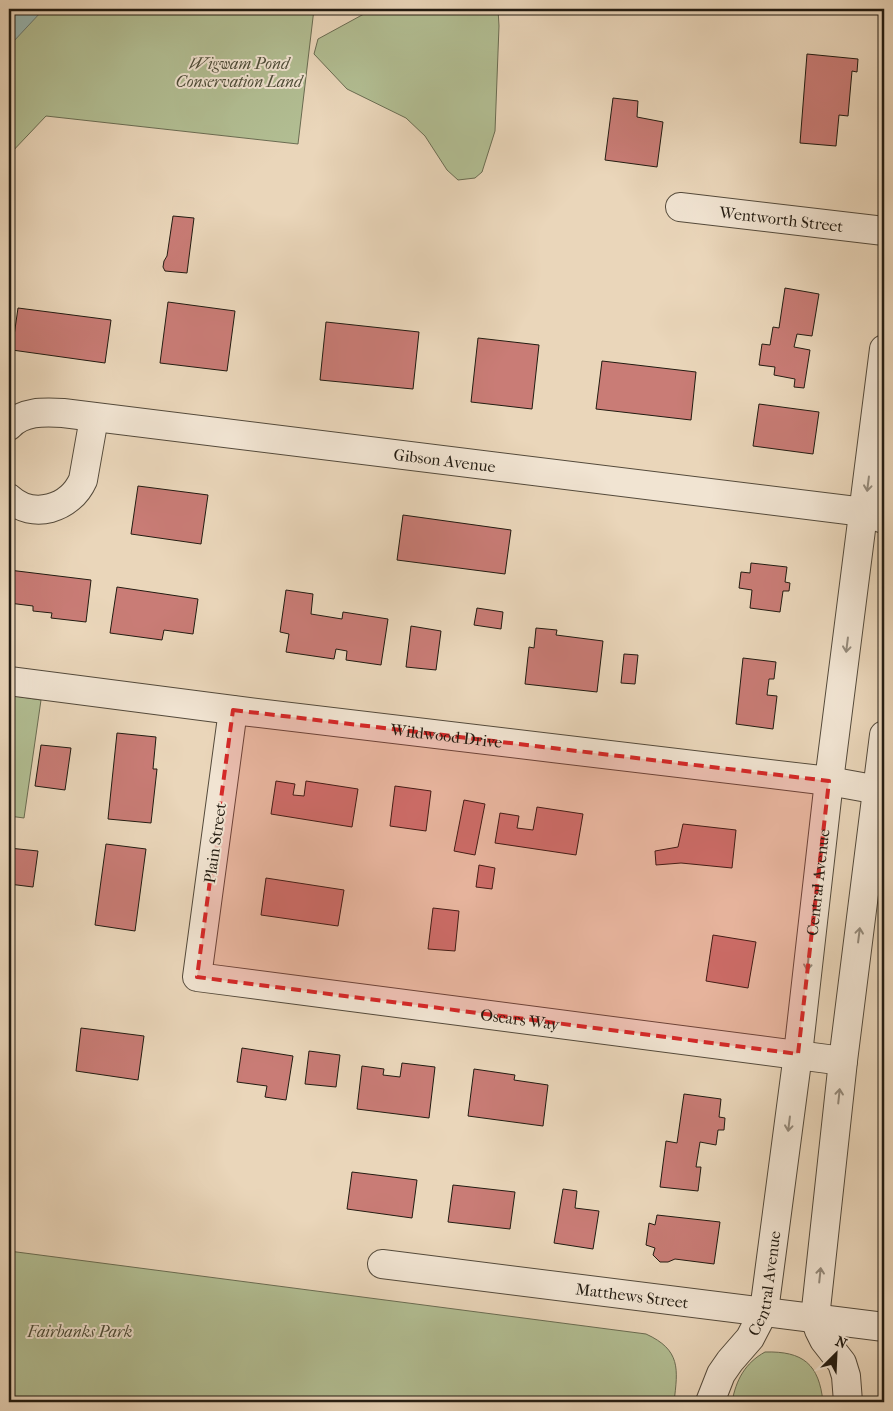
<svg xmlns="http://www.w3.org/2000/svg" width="893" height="1411" font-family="'IM FELL French Canon',serif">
<rect width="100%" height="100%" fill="#ead6ba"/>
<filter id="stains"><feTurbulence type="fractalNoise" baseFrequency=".004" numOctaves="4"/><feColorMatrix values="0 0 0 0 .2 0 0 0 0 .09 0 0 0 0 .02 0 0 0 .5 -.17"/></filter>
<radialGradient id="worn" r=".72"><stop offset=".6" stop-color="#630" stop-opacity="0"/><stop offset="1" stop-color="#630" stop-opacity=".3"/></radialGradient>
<!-- green -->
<path fill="#b2be93" stroke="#6a6c52" d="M 9,9 L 314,9 L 298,144 L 46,116 L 9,155 Z
M 373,9 L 498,9 L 499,26 L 495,131 L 482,172 L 475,178 L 458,180 L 447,170 L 425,136 L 406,118 L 347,89 L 314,54 L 318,39 Z
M 9,695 L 41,700 L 24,818 L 9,816 Z
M 9,1251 L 646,1334 C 681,1350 678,1369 674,1402 L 9,1402 Z
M 765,1352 C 803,1351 819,1364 823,1402 L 732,1402 C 736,1380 745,1363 765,1352 Z"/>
<!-- water -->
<path fill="#98b8b4" stroke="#697973" d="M 9,9 L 42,9 L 41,12 L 13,42 L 9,42 Z"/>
<!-- building -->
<path fill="#c97c76" stroke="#221b11" d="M 807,54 L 858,59 L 857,72 L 852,71 L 848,116 L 839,115 L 836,146 L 800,143 Z
M 613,98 L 638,101 L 637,117 L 663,122 L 657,167 L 605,160 Z
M 173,216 L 194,218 L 187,273 L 165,271 L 163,267 L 164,261 L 167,256 Z
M 785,288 L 819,294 L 812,336 L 797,334 L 794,347 L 810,350 L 804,388 L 794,387 L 795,379 L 774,375 L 775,367 L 759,365 L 762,344 L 770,345 L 773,327 L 779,328 Z
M 168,302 L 235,311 L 227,371 L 160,363 Z
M 18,308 L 111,320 L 105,363 L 12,350 Z
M 326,322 L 419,332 L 413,389 L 320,380 Z
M 478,338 L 539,345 L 532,409 L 471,402 Z
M 602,361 L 696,372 L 691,420 L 596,409 Z
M 759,404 L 819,412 L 813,454 L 753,446 Z
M 138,486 L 208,495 L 201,544 L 131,534 Z
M 403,515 L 511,530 L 505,574 L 397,560 Z
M 751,563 L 787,567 L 785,582 L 790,583 L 789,591 L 783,591 L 780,612 L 750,608 L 752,590 L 739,588 L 741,572 L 750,573 Z
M 9,570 L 91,580 L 86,622 L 51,618 L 52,613 L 33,611 L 33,606 L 9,603 Z
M 117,587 L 198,599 L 193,634 L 164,630 L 162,640 L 110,633 Z
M 286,590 L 313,594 L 311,614 L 342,619 L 343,612 L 388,619 L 381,665 L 346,660 L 347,651 L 336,649 L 334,659 L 286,652 L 289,634 L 280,632 Z
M 477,608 L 503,612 L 501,629 L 474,625 Z
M 411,626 L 441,631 L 436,670 L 406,667 Z
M 536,628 L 557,630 L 556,635 L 603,641 L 597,692 L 525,684 L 529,647 L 534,648 Z
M 624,654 L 638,655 L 635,684 L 621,683 Z
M 743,658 L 776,662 L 774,679 L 769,679 L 767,695 L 777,696 L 773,729 L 736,724 Z
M 117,733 L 156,737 L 153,769 L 157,769 L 151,823 L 108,819 Z
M 41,745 L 71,748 L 65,790 L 35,786 Z
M 276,781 L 295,784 L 293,795 L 304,796 L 306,781 L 358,789 L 352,827 L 271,814 Z
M 395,786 L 431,791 L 426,831 L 390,826 Z
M 464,800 L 485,804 L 475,855 L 454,851 Z
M 537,807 L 583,814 L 576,855 L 495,843 L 500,813 L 519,816 L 517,828 L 533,830 Z
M 683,824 L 736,830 L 732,868 L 681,863 L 656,865 L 655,851 L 678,847 Z
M 106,844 L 146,849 L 135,931 L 95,925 Z
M 9,848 L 38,851 L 33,887 L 9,884 Z
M 479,865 L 495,868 L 492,889 L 476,887 Z
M 266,878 L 344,890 L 338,926 L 261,915 Z
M 433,908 L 459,911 L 455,951 L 428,949 Z
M 713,935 L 756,942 L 748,988 L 706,981 Z
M 81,1028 L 144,1036 L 138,1080 L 76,1071 Z
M 242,1048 L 293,1056 L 286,1100 L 265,1097 L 267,1086 L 237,1082 Z
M 309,1051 L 340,1055 L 336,1087 L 305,1084 Z
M 402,1063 L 435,1067 L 429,1118 L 357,1109 L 362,1066 L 384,1069 L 383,1075 L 400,1077 Z
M 474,1069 L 515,1075 L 514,1080 L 548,1085 L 543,1126 L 468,1116 Z
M 684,1094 L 721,1099 L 719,1117 L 725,1118 L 724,1130 L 718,1130 L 716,1145 L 700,1142 L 696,1167 L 701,1167 L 698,1191 L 660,1187 L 666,1141 L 677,1143 Z
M 352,1172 L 417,1180 L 412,1218 L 347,1209 Z
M 453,1185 L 515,1192 L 510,1229 L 448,1222 Z
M 563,1189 L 577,1191 L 575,1208 L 599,1211 L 593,1249 L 554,1243 Z
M 657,1215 L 720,1222 L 714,1264 L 675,1259 L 668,1262 L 660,1262 L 653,1255 L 655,1248 L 646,1245 L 649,1223 L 655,1225 Z"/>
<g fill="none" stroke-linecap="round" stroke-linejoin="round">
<!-- street casing -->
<g stroke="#544a3b" stroke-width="30">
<g id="street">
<path id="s1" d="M 680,207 L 884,231"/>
<path id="s2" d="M 9,426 C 23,411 43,412 63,413 L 864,512 L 884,519"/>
<path d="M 9,498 C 33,520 70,509 83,480 L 94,418"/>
<path id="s3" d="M 9,681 L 233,710 L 829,781 L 884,791"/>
<path id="s4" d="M 233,710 L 197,977 L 843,1061"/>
<path id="s5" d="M 382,1264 L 884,1327"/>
<path id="s6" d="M 710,1402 L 721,1374 L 730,1361 L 750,1338 L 764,1311 L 798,1054 L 829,781 L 884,349"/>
<path d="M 848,1402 L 846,1376 L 842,1363 L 824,1340 L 819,1330 L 815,1318 L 843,1061 L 884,735"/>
</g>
</g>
<!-- street -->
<use href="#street" stroke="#f1e4d2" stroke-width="28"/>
</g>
<!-- one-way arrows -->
<defs><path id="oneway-shaft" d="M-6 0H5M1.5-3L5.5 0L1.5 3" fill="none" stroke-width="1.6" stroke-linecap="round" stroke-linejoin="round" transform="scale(1.25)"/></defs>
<g stroke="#948a7b">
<use href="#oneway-shaft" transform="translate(868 484) rotate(97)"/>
<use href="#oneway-shaft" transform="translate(847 645) rotate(97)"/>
<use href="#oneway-shaft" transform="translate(859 935) rotate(-83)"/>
<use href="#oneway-shaft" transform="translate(808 963) rotate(96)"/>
<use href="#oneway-shaft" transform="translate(839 1096) rotate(-84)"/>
<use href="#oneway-shaft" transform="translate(789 1124) rotate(97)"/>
<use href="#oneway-shaft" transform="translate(820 1275) rotate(-84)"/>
</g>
<!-- marked area -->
<path fill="#d62828" fill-opacity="0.2" stroke="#d62828" stroke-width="4" stroke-dasharray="10 6" stroke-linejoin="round" d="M 233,710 L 829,781 L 798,1054 L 197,977 Z"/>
<g text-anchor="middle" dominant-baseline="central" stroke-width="4" stroke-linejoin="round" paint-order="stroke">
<!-- park labels -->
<g font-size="16" font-style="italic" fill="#4d4c38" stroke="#f1e4d2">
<text x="239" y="63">Wigwam Pond<tspan x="239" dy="18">Conservation Land</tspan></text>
<text x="80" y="1331">Fairbanks Park</text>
</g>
<!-- street labels -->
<g font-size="16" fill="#221b11" stroke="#f1e4d2">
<text stroke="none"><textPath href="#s1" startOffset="102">Wentworth Street</textPath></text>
<text stroke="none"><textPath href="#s2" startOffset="442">Gibson Avenue</textPath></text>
<text stroke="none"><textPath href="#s3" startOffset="441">Wildwood Drive</textPath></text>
<text transform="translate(215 843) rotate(-82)">Plain Street</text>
<text stroke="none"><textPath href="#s6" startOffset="539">Central Avenue</textPath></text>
<text stroke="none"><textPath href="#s4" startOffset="595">Oscars Way</textPath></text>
<text stroke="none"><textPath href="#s6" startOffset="134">Central Avenue</textPath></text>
<text stroke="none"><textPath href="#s5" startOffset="252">Matthews Street</textPath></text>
</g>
</g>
<!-- margin -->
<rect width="893" height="1411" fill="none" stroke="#ead6ba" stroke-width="30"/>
<rect x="10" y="10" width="873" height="1391" fill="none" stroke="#221b11" stroke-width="2.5"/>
<rect x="15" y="15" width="863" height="1381" fill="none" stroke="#221b11"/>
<!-- north arrow -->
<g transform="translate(836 1354) rotate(24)" stroke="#f1e4d2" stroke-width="4" paint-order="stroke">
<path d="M0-4L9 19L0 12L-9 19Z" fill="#221b11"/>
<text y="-8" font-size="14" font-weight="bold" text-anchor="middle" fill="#221b11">N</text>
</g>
<rect width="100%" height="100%" filter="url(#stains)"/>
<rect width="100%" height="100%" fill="url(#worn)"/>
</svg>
